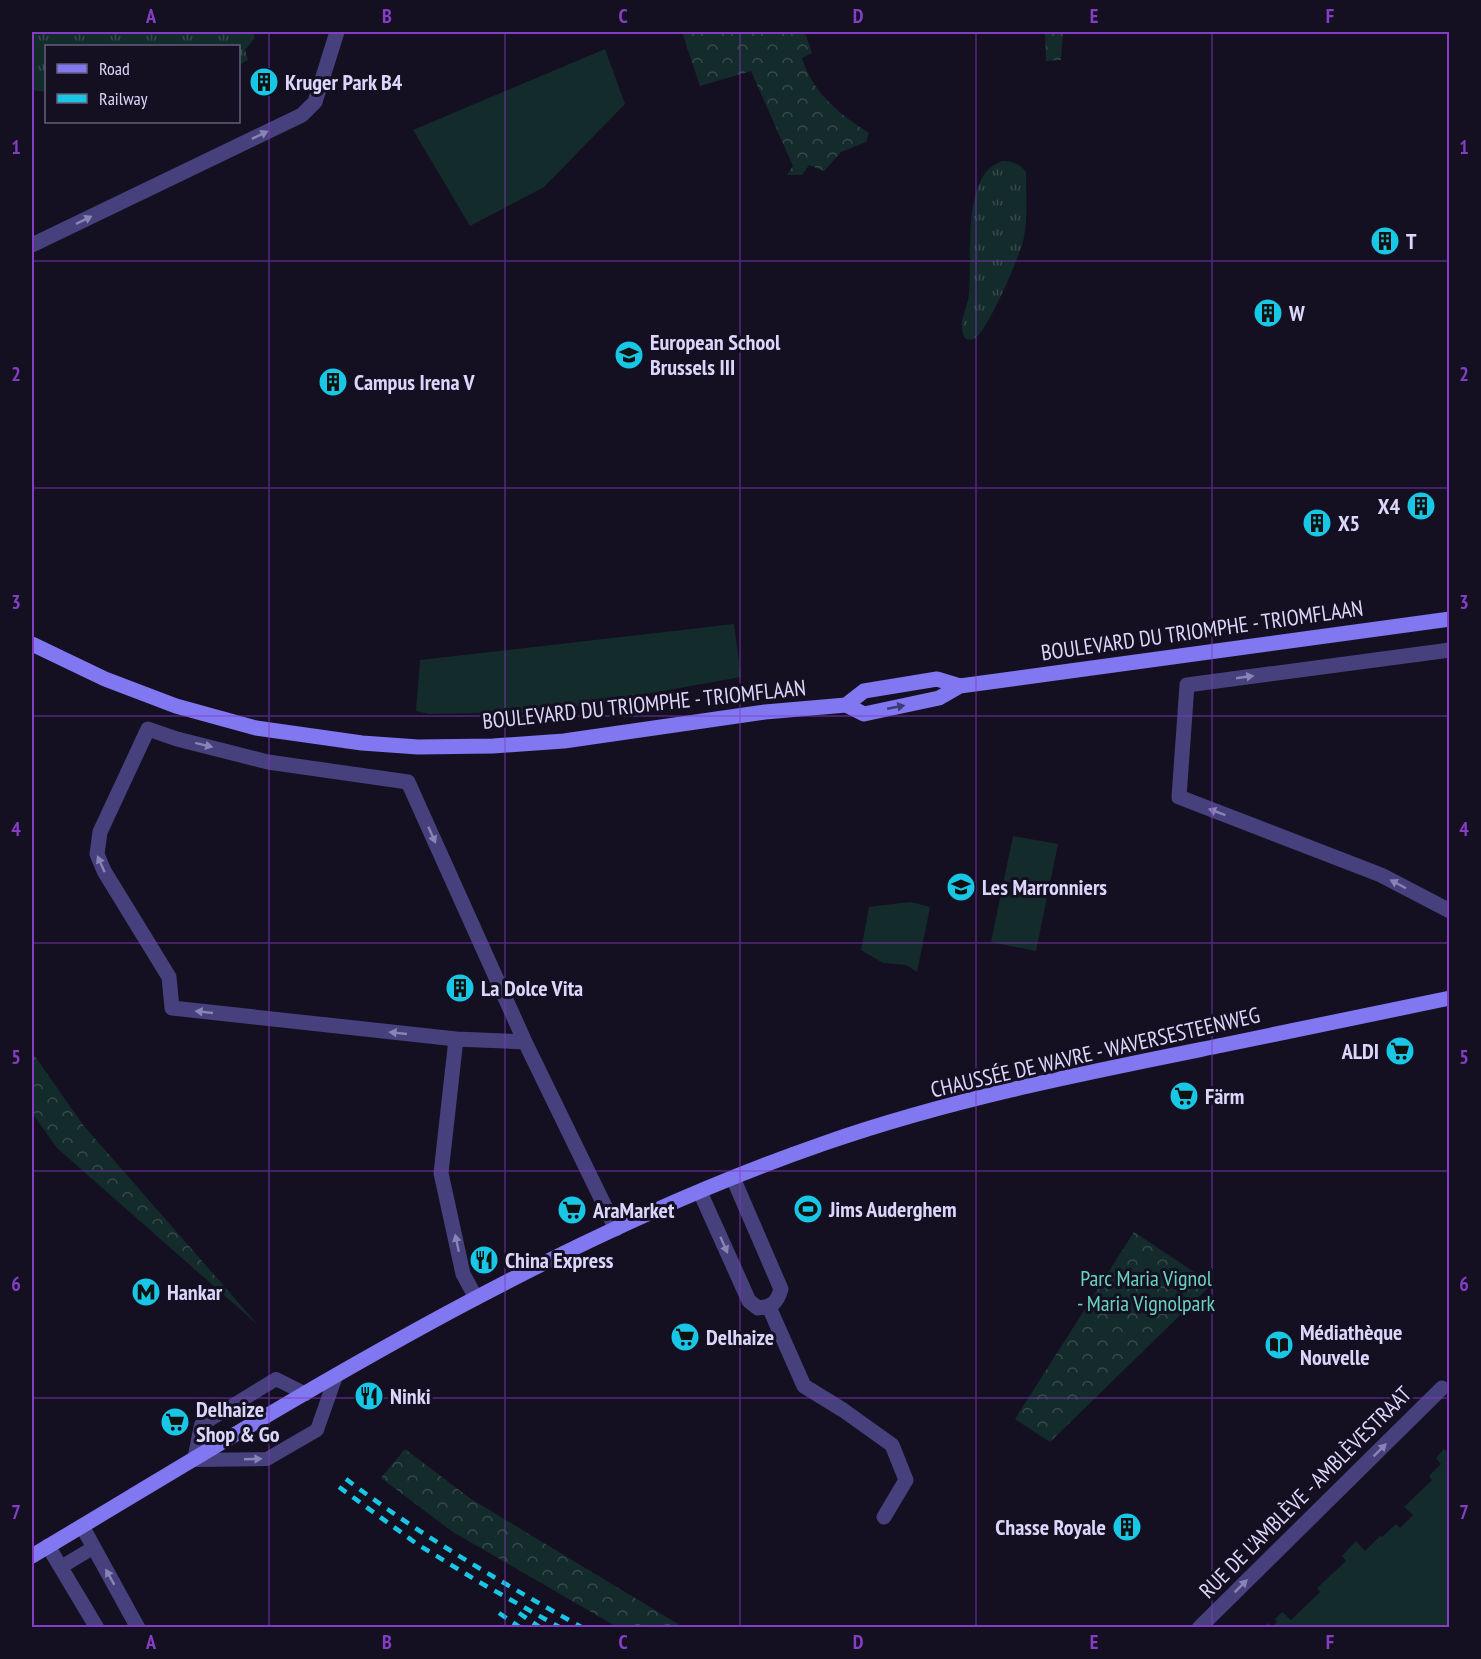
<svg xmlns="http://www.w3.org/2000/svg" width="1481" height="1659" font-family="'PT Sans Narrow',sans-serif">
<defs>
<pattern id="grass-tufts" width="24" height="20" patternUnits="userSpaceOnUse" patternTransform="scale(1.5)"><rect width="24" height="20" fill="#142b2c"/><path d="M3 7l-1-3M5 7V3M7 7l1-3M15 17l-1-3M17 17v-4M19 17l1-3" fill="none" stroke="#36494c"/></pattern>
<pattern id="forest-crowns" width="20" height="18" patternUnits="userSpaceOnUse" patternTransform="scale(1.5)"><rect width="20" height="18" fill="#142b2c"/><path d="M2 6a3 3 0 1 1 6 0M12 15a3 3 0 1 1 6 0" fill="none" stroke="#36494c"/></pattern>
</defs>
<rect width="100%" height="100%" fill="#141022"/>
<!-- grass -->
<path fill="url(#grass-tufts)" d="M 32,32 L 254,32 L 254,39 L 245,50 L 248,60 L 239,65 L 238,46 L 46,46 L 46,92 L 32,90 Z
M 1002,161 C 1012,161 1019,163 1026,172 C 1026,193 1028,216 1024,237 C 1021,254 988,330 975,338 C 972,340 971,340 966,339 C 963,335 962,332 962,326 C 962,315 968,305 969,294 C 972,258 965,212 982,178 C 987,169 993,165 1002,161 Z"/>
<!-- forest -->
<path fill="url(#forest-crowns)" d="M 682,32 L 805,32 L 812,53 L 802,58 C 812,92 840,115 869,133 L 866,142 L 841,152 L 824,171 L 809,165 L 802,175 L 787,175 L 793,166 L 751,71 L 700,86 Z
M 1045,32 L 1063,32 L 1061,60 L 1046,61 Z
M 32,1052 L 83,1125 L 258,1325 L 57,1148 L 32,1113 Z
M 1134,1232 L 1212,1284 L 1050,1442 L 1015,1419 Z
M 405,1449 L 471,1499 L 683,1627 L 617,1627 L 453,1532 L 381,1478 Z"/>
<!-- garden -->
<path fill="#142b2c" d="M 605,49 L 625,104 L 544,187 L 470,226 L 413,130 Z
M 734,624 L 741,677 L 546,712 L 429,714 L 416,711 L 420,660 Z
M 1013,836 L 1058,844 L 1036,951 L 991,942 Z
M 910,902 L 930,907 L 917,972 L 906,965 L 883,963 L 861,950 L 869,907 Z
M 1444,1449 L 1448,1452 L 1450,1451 L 1449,1627 L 1263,1627 L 1268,1623 L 1272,1627 L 1277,1622 L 1275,1619 L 1282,1612 L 1291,1620 L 1320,1592 L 1317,1588 L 1346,1561 L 1342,1556 L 1356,1541 L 1365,1551 L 1380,1536 L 1382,1537 L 1396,1524 L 1400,1528 L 1413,1515 L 1404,1507 L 1432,1480 L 1429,1476 L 1441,1464 L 1436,1458 Z"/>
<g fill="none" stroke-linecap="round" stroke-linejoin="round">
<!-- pedestrian -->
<path stroke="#46407d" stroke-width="14" d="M 306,1394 L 276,1379 L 201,1425 L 194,1460 L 267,1459 L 317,1430 L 336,1376
M 66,1564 L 86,1552"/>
<!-- minor -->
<path stroke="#46407d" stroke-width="15" d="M 32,245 L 302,115 L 315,102 L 337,32
M 1450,650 L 1187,685 L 1179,797 L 1381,875 L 1450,911
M 456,1039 L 441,1173 L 463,1274 L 476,1298
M 525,1042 L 456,1039 L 172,1008 L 169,977 L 104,871 L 97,854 L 100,832 L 148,729 L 177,739 L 268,762 L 408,782 L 525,1042 L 616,1229
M 700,1192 L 749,1301 L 758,1308 C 772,1307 777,1303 781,1289 L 733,1178
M 769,1307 L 804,1386 L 843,1410 L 892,1445 L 906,1480 L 884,1517
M 82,1526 L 138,1628
M 48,1546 L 97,1628
M 1199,1628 L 1442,1388"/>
<!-- secondary -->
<path stroke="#8077f1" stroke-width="15" d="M 32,644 L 105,679 L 176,706 L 256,728 L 362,743 L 418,747 L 493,746 L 564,741 L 765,712 L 846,705 L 864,691 L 937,679 L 960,686 L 1450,619
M 846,705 L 864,714 L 939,698 L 960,686
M 32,1556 C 287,1404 542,1241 825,1143 C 954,1098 1089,1072 1223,1045 C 1298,1030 1374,1014 1450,998"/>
<!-- rail -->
<path stroke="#18c6e5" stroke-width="4.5" stroke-dasharray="9 8" stroke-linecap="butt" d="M 346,1479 C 421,1536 501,1582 583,1628
M 339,1487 L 417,1544 L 479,1582 L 561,1628
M 499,1613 L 521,1628
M 519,1613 L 541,1628"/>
</g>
<!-- one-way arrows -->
<defs><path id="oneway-solid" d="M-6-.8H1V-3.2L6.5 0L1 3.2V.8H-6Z" transform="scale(1.5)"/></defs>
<g fill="#8a84b6">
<use href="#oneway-solid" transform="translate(260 135) rotate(-26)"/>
<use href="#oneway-solid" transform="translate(84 220) rotate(-26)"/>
<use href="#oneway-solid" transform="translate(1245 677) rotate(-8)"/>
<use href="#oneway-solid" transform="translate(204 745) rotate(14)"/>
<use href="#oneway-solid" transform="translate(1217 812) rotate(-159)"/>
<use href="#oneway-solid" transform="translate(432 835) rotate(66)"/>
<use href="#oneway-solid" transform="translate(101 864) rotate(-114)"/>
<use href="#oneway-solid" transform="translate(1398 884) rotate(-152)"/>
<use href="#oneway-solid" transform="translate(204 1012) rotate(-174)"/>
<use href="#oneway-solid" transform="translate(398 1033) rotate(-174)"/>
<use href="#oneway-solid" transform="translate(457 1243) rotate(-102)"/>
<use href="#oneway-solid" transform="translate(724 1245) rotate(66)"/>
<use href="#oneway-solid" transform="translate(1380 1450) rotate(-45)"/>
<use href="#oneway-solid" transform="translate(253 1459) rotate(-2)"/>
<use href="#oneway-solid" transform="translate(110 1577) rotate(-119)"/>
<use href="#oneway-solid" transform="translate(1241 1586) rotate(-45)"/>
</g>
<use fill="#3f3975" href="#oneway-solid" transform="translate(896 707) rotate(-11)"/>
<!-- grid -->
<path fill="none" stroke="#853dc5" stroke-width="1.5" stroke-opacity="0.55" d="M 269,32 L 269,1628M 505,32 L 505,1628M 740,32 L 740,1628M 976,32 L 976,1628M 1212,32 L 1212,1628M 32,261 L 1450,261M 32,488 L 1450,488M 32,716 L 1450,716M 32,943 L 1450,943M 32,1171 L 1450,1171M 32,1398 L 1450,1398"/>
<!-- icons -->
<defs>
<g id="building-disc" transform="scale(1.5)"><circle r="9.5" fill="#18c6e5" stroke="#141022"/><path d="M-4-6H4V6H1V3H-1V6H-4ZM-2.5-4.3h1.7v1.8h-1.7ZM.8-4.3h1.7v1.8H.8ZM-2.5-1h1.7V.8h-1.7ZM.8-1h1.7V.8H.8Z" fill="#111"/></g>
<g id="school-disc" transform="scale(1.5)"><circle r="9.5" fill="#18c6e5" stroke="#141022"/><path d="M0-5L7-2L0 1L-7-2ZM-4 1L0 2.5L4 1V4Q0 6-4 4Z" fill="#111"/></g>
<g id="supermarket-disc" transform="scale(1.5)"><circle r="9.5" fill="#18c6e5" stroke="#141022"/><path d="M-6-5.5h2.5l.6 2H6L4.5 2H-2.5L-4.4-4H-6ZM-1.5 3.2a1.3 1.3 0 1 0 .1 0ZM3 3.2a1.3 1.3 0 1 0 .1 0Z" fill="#111"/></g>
<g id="stadium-disc" transform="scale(1.5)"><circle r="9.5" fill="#18c6e5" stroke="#141022"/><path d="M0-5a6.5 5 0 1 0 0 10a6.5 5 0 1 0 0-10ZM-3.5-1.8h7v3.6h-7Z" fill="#111"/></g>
<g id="restaurant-disc" transform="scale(1.5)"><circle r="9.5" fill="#18c6e5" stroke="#141022"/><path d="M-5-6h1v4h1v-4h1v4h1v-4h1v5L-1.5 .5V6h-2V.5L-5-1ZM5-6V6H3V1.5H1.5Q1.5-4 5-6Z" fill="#111"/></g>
<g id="metro-disc" transform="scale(1.5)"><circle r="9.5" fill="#18c6e5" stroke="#141022"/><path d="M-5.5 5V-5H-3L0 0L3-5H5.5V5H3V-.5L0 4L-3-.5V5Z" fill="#111"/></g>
<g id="library-disc" transform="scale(1.5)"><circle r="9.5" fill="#18c6e5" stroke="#141022"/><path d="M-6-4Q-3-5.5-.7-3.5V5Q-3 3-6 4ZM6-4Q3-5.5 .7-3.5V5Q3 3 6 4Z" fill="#111"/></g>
</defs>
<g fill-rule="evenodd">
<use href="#building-disc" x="264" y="82"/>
<use href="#building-disc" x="1385" y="241"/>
<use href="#building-disc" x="1268" y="313"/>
<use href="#school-disc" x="629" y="355"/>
<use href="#building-disc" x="333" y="382"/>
<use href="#building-disc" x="1421" y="506"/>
<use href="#building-disc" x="1317" y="523"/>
<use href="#school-disc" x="961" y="887"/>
<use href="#building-disc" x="460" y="988"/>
<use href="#supermarket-disc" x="1400" y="1051"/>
<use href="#supermarket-disc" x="1184" y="1096"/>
<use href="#stadium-disc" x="808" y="1209"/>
<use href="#supermarket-disc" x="572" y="1210"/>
<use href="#restaurant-disc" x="484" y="1260"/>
<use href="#metro-disc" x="146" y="1292"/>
<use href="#supermarket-disc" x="685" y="1337"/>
<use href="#library-disc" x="1279" y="1345"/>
<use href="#restaurant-disc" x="369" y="1396"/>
<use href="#supermarket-disc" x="175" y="1422"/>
<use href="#building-disc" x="1127" y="1527"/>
</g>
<g text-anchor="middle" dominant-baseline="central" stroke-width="6" stroke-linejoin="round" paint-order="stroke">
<!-- poi labels -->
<g font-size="22" font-weight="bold" fill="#dcd6fb" stroke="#141022" text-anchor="start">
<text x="285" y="82">Kruger Park B4</text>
<text x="1406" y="241">T</text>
<text x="1289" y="313">W</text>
<text x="650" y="342">European School<tspan x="650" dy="25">Brussels III</tspan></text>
<text x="354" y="382">Campus Irena V</text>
<text x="1400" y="506" text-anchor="end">X4</text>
<text x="1338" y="523">X5</text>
<text x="982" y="887">Les Marronniers</text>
<text x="481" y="988">La Dolce Vita</text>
<text x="1379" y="1051" text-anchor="end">ALDI</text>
<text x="1205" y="1096">Färm</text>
<text x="829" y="1209">Jims Auderghem</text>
<text x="593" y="1210">AraMarket</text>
<text x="505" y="1260">China Express</text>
<text x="167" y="1292">Hankar</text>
<text x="1300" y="1332">Médiathèque<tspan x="1300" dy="25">Nouvelle</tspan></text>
<text x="706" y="1337">Delhaize</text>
<text x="390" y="1396">Ninki</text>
<text x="196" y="1409">Delhaize<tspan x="196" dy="25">Shop &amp; Go</tspan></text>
<text x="1106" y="1527" text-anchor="end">Chasse Royale</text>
</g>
<!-- street labels -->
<g font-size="22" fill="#dcd6fb" stroke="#141022">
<text transform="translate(1202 630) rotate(-8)">BOULEVARD DU TRIOMPHE - TRIOMFLAAN</text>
<text transform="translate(644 704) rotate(-6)">BOULEVARD DU TRIOMPHE - TRIOMFLAAN</text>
<text transform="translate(1095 1052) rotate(-13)">CHAUSSÉE DE WAVRE - WAVERSESTEENWEG</text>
<text transform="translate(1305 1492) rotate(-45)">RUE DE L'AMBLÈVE - AMBLÈVESTRAAT</text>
</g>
<!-- park labels -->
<g font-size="22" fill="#69d3be" stroke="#141022">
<text x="1146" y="1278">Parc Maria Vignol<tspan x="1146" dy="25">- Maria Vignolpark</tspan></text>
</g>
</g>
<!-- border -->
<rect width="1481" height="1659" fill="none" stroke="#141022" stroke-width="66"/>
<!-- legend -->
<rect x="45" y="45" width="195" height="78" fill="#141022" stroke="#645f79" stroke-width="1.5"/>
<rect x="57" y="64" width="30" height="9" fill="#8077f1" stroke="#645f79" stroke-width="1.5"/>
<text x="99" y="75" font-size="18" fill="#dcd6fb">Road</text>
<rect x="57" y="94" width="30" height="9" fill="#18c6e5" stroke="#645f79" stroke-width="1.5"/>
<text x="99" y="105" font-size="18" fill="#dcd6fb">Railway</text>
<rect x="33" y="33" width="1415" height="1593" fill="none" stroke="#853dc5" stroke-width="2"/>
<g font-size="20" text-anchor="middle" font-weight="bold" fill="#853dc5">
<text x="151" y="23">A</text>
<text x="387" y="23">B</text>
<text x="623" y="23">C</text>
<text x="858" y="23">D</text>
<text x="1094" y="23">E</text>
<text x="1330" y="23">F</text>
<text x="16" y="154">1</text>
<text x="1464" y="154">1</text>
<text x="16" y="381">2</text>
<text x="1464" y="381">2</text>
<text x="16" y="609">3</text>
<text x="1464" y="609">3</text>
<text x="16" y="836">4</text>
<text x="1464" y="836">4</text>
<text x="16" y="1064">5</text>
<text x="1464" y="1064">5</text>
<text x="16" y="1291">6</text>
<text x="1464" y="1291">6</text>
<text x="16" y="1519">7</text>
<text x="1464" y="1519">7</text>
<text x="151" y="1649">A</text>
<text x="387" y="1649">B</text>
<text x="623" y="1649">C</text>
<text x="858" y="1649">D</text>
<text x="1094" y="1649">E</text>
<text x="1330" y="1649">F</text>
</g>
</svg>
